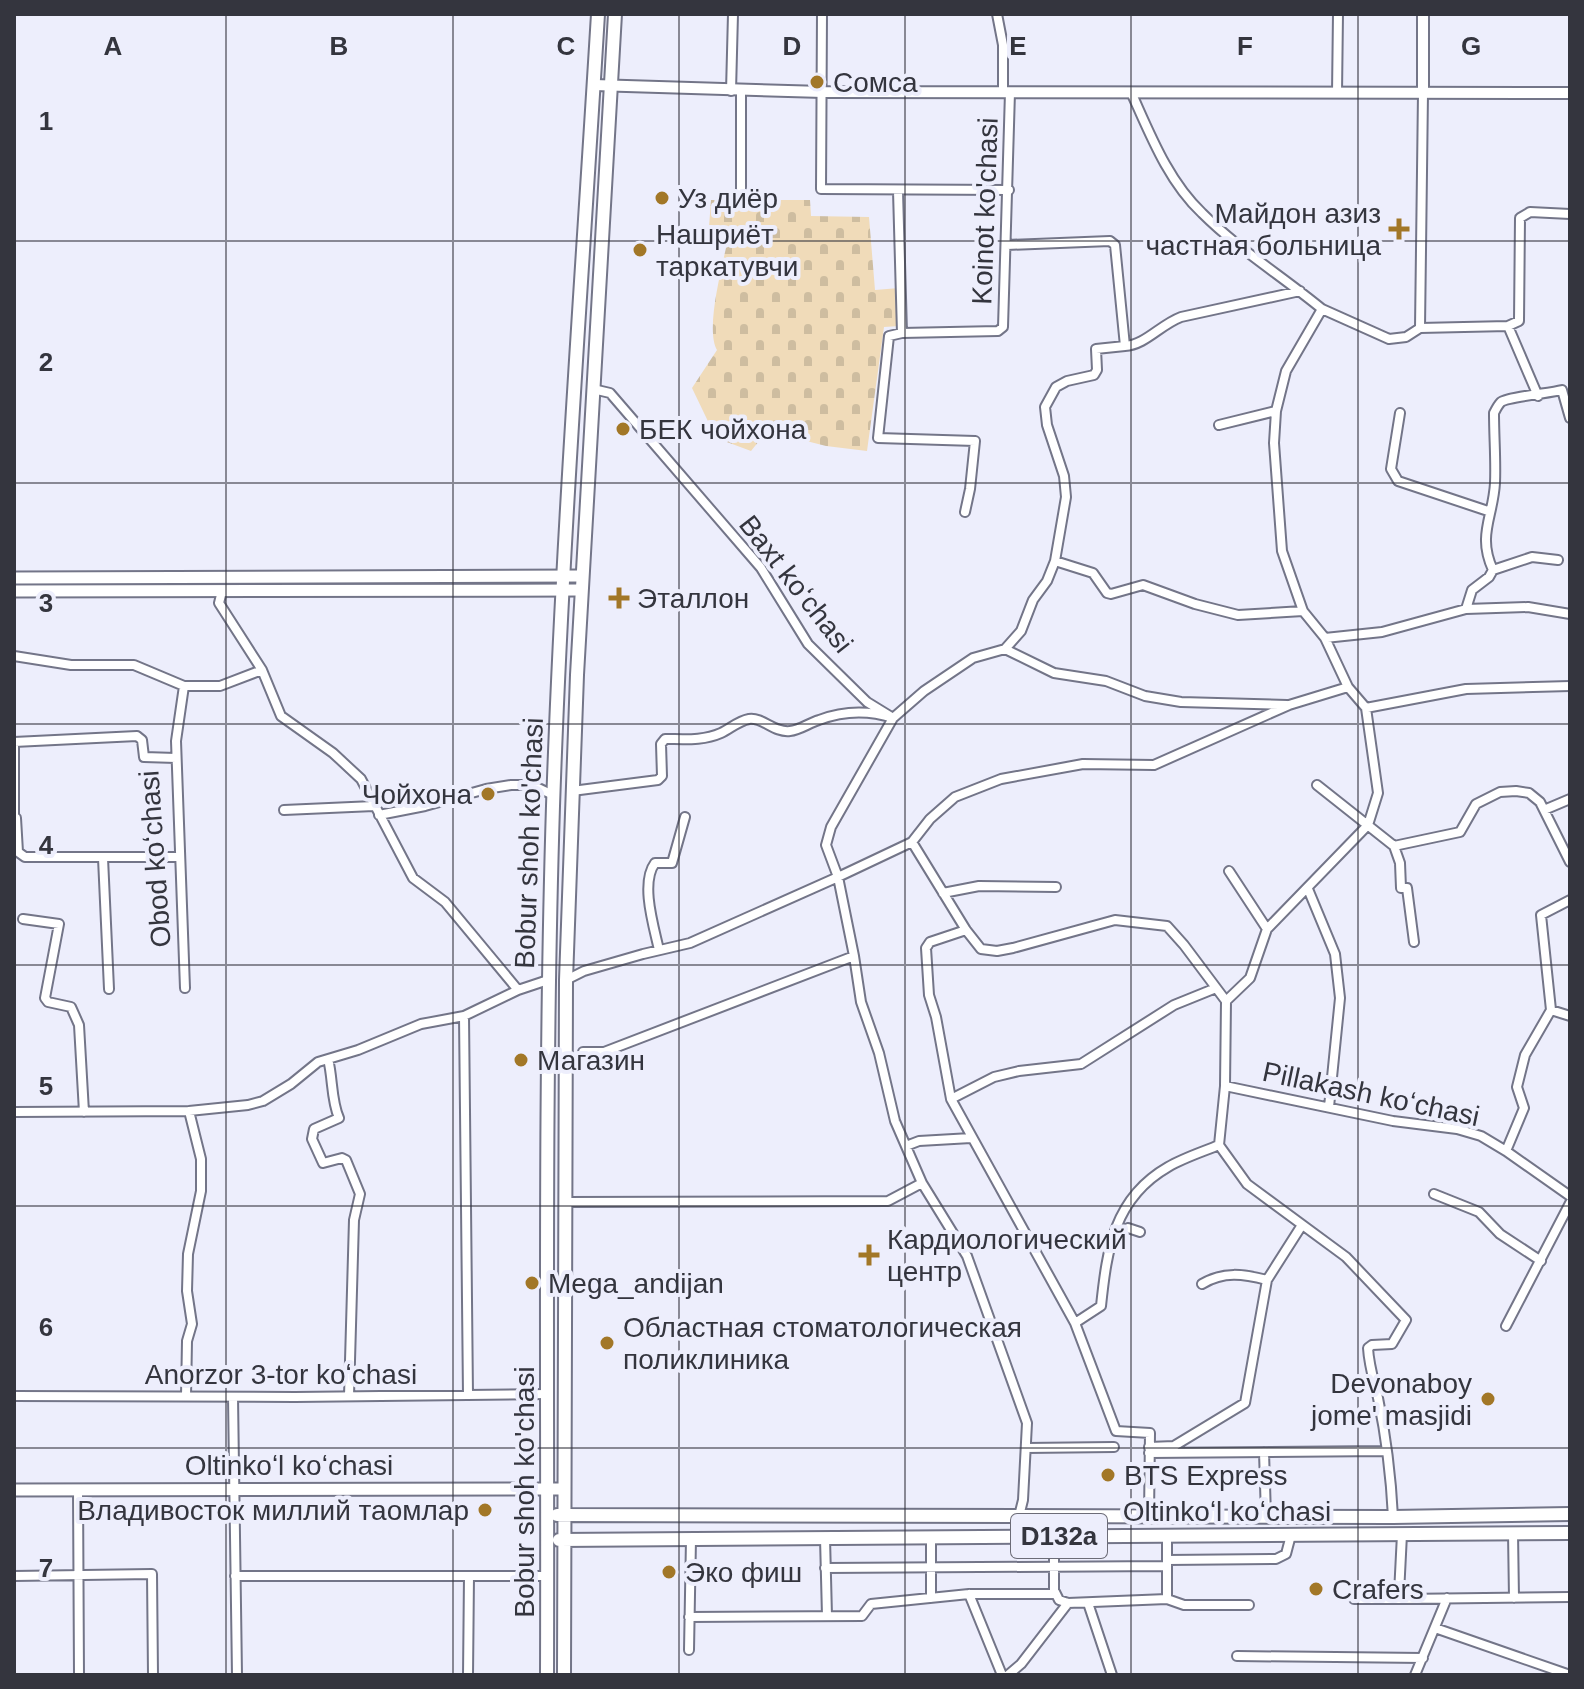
<svg xmlns="http://www.w3.org/2000/svg" width="1584" height="1689" font-family="Helvetica,sans-serif">
<defs>
<pattern id="cemetery-stones" width="16" height="16" patternUnits="userSpaceOnUse" patternTransform="scale(2)"><rect width="16" height="16" fill="#f0dbb9"/><path d="M2 7V4a2 2 0 0 1 4 0v3zM10 15v-3a2 2 0 0 1 4 0v3z" fill="#cebda0"/></pattern>
</defs>
<rect width="100%" height="100%" fill="#edeefc"/>
<!-- cemetery -->
<path fill="url(#cemetery-stones)" d="M 711,200 L 810,200 L 811,216 L 869,217 L 875,290 L 899,288 L 900,326 L 884,327 L 867,451 L 826,446 L 767,431 L 751,451 L 716,438 L 692,388 L 717,350 C 704,328 725,256 730,230 L 709,227 Z"/>
<g fill="none" stroke-linecap="round" stroke-linejoin="round">
<!-- minor casing -->
<g stroke="#737588" stroke-width="12">
<path id="minor" d="M 822,14 L 821,189 L 1009,190
M 997,14 L 1003,45 L 1003,91
M 731,91 L 733,14
M 1131,92 C 1150,134 1168,181 1202,213 C 1238,249 1282,276 1322,309 L 1286,371 L 1276,411 L 1274,443 L 1282,551 L 1303,611 L 1325,638 L 1348,687 L 1366,708 L 1378,793 L 1368,825 L 1267,929 L 1250,978 L 1226,1001 L 1225,1086 L 1219,1145 L 1247,1184 L 1346,1257 L 1406,1320 L 1392,1344 L 1372,1345 L 1368,1348 C 1369,1366 1374,1381 1378,1398 C 1386,1436 1391,1477 1393,1517
M 1337,93 L 1338,14
M 741,190 L 741,91
M 898,191 L 902,333
M 1007,245 L 1110,241 L 1115,245 L 1125,346 C 1145,345 1160,325 1181,317 L 1300,291
M 1322,309 L 1389,339 L 1406,337 L 1420,328 L 1508,326 L 1519,321 L 1520,218 L 1530,212 L 1570,214
M 1508,326 L 1538,396
M 1420,328 L 1423,93
M 593,389 L 610,393 L 761,568 L 808,644 L 867,702 L 893,718 L 831,827 L 826,845 L 838,877 L 854,956
M 1400,413 L 1391,469 L 1398,481 L 1488,511
M 1219,425 L 1276,411
M 965,512 L 970,489 L 975,441 L 878,438 L 889,336 L 902,333 L 998,331 L 1003,327 L 1010,92
M 1055,561 L 1093,573 L 1107,593 L 1111,594 L 1143,585 L 1195,604 L 1238,615 L 1303,611
M 1493,570 L 1532,557 L 1558,560
M 222,591 L 219,603 L 262,670 L 281,716 L 333,753 L 361,779 L 413,878 L 445,902 L 518,990
M 1466,609 L 1472,590 L 1489,577 L 1493,570 C 1477,535 1493,518 1495,483 C 1496,460 1494,437 1494,413 C 1496,409 1498,405 1501,402 C 1507,397 1551,393 1562,390 L 1570,418
M 1325,638 L 1382,632 L 1466,609 L 1528,607 L 1570,614
M 1005,649 L 1054,673 L 1106,681 L 1145,696 L 1181,702 L 1287,705
M 14,656 L 71,665 L 134,665 L 184,686 L 220,686 L 262,670
M 184,686 L 176,741 L 185,988
M 1366,708 L 1466,689 L 1570,686
M 14,742 L 137,736 L 142,740 L 144,757 L 176,758
M 14,743 L 14,818
M 1317,785 L 1394,846 L 1460,832 L 1476,804 L 1500,792 L 1516,791 L 1529,793 L 1540,802 L 1570,862
M 572,791 L 658,780 L 662,776 L 661,744 L 665,739 C 684,739 703,741 721,733 C 730,729 738,721 749,719 C 763,717 774,733 790,731 C 800,730 809,723 819,720 C 843,711 868,710 893,718 L 924,691 L 973,658 L 1005,649 L 1021,631 L 1033,600 L 1047,581 L 1055,561 L 1066,497 L 1064,476 L 1047,425 L 1045,407 L 1056,387 L 1067,381 L 1094,375 L 1097,370 L 1096,349 L 1125,346
M 284,810 L 374,806
M 1544,810 L 1570,799
M 379,815 L 425,806 L 486,789 L 511,785 L 532,785 L 553,795
M 16,818 L 18,852 L 25,857 L 180,857
M 912,842 L 966,930 L 981,949 L 997,951 L 1013,948 L 1115,920 L 1167,926 L 1184,945 L 1226,1001
M 1394,846 L 1400,863 L 1401,888 L 1407,888 L 1414,942
M 103,858 L 109,989
M 1229,871 L 1267,929
M 1308,889 L 1335,954 L 1340,998 L 1329,1107
M 943,893 L 979,886 L 1056,887
M 23,919 L 59,924 L 45,998 L 48,1002 L 71,1007 L 79,1025 L 84,1112
M 966,930 L 930,942 L 926,948 L 929,995 L 936,1017 L 951,1099 L 1075,1323 L 1116,1431 L 1150,1433 L 1149,1516
M 659,950 C 654,927 640,883 655,863 L 672,863 L 685,817
M 566,980 L 584,971 L 643,954 L 690,943 L 838,877 L 912,842 L 930,819 L 955,797 L 1001,779 L 1083,764 L 1154,765 L 1289,705 L 1348,687
M 1551,1010 L 1570,1016
M 464,1016 L 468,1395
M 583,1052 L 604,1052 L 854,956 L 861,1002 L 879,1053 L 895,1121 L 922,1183 L 967,1256 L 1027,1423 L 1023,1500 L 1019,1516
M 328,1059 C 333,1078 331,1100 339,1118 L 314,1129 L 312,1139 L 323,1163 L 342,1158 L 346,1160 L 360,1194 L 354,1220 L 349,1396
M 1225,1086 L 1393,1121 L 1457,1129 L 1481,1136 L 1506,1151 L 1570,1196
M 951,1099 L 994,1077 L 1019,1071 L 1081,1064 L 1174,1005 L 1216,988
M 14,1112 L 189,1111 L 248,1105 L 263,1101 L 291,1084 L 318,1062 L 358,1050 L 421,1024 L 464,1016 L 518,990 L 548,980
M 906,1146 L 919,1141 L 971,1138
M 1506,1151 L 1524,1108 L 1517,1087 L 1525,1055 L 1551,1010 L 1541,915 L 1570,900
M 1434,1194 L 1479,1212 L 1500,1234 L 1541,1261
M 566,1202 L 888,1201 L 922,1183
M 1128,1228 L 1140,1232
M 1202,1284 C 1224,1271 1243,1274 1267,1280
M 1075,1323 L 1101,1306 C 1107,1249 1114,1198 1168,1167 C 1183,1158 1202,1152 1219,1145
M 1506,1326 L 1570,1203
M 14,1396 L 295,1397 L 548,1394
M 186,1396 L 187,1341 L 192,1324 L 187,1291 L 188,1254 L 201,1191 L 201,1159 L 189,1111
M 233,1397 L 237,1675
M 1149,1447 L 1174,1446 L 1245,1403 L 1267,1280 L 1302,1225
M 1026,1448 L 1114,1447
M 1264,1452 L 1266,1516
M 1149,1453 L 1386,1451
M 78,1489 L 79,1675
M 1513,1533 L 1514,1598
M 1402,1534 L 1399,1594 L 1402,1599 L 1570,1597
M 1054,1536 L 1054,1590 L 1059,1600 L 1068,1603 L 1167,1599 L 1167,1536
M 931,1537 L 931,1598
M 825,1538 L 827,1616
M 1167,1560 L 1276,1559 L 1286,1554 L 1291,1535
M 825,1568 L 1167,1566
M 14,1576 L 152,1574 L 153,1675
M 235,1576 L 548,1576
M 969,1594 L 1002,1675
M 1167,1599 L 1184,1605 L 1249,1605
M 1354,1599 L 1402,1599
M 1088,1603 L 1112,1675
M 689,1617 L 862,1616 L 871,1604 L 969,1594 L 1055,1594
M 1435,1628 L 1570,1675
M 689,1650 L 691,1539
M 1237,1656 L 1423,1658
M 468,1675 L 469,1576
M 1008,1675 L 1021,1664 L 1068,1603
M 1415,1675 L 1447,1598"/>
</g>
<!-- tertiary casing -->
<g stroke="#737588" stroke-width="14">
<path id="tertiary" d="M 1423,14 L 1423,93
M 594,85 L 823,92 L 1570,93"/>
</g>
<!-- secondary casing -->
<g stroke="#737588" stroke-width="15">
<path id="secondary" d="M 14,578 L 582,576
M 14,591 L 581,590
M 14,1490 L 564,1489"/>
</g>
<!-- primary casing -->
<g stroke="#737588" stroke-width="16">
<path id="primary" d="M 557,1515 L 1393,1517 L 1570,1514
M 559,1540 L 1570,1533
M 547,1675 C 548,1385 544,1096 553,806 C 562,542 582,278 598,14
M 564,1675 L 566,980 L 577,675 L 615,14"/>
</g>
<!-- minor -->
<use href="#minor" stroke="#fff" stroke-width="8"/>
<!-- tertiary -->
<use href="#tertiary" stroke="#fff" stroke-width="10"/>
<!-- secondary -->
<use href="#secondary" stroke="#fff" stroke-width="11"/>
<!-- primary -->
<use href="#primary" stroke="#fff" stroke-width="12"/>
</g>
<!-- grid -->
<path fill="none" stroke="#34353e" stroke-width="2" stroke-opacity="0.55" d="M 226,14 L 226,1675M 453,14 L 453,1675M 679,14 L 679,1675M 905,14 L 905,1675M 1131,14 L 1131,1675M 1358,14 L 1358,1675M 14,241 L 1570,241M 14,483 L 1570,483M 14,724 L 1570,724M 14,965 L 1570,965M 14,1206 L 1570,1206M 14,1448 L 1570,1448"/>
<!-- markers -->
<g fill="#a27727" stroke="#edeefc" stroke-width="3">
<circle cx="817" cy="82" r="8"/>
<circle cx="662" cy="198" r="8"/>
<path d="M1395 217h8v8h8v8h-8v8h-8v-8h-8v-8h8z"/>
<circle cx="640" cy="250" r="8"/>
<circle cx="623" cy="429" r="8"/>
<path d="M615 586h8v8h8v8h-8v8h-8v-8h-8v-8h8z"/>
<circle cx="488" cy="794" r="8"/>
<circle cx="521" cy="1060" r="8"/>
<path d="M865 1243h8v8h8v8h-8v8h-8v-8h-8v-8h8z"/>
<circle cx="532" cy="1283" r="8"/>
<circle cx="607" cy="1343" r="8"/>
<circle cx="1488" cy="1399" r="8"/>
<circle cx="1108" cy="1475" r="8"/>
<circle cx="485" cy="1510" r="8"/>
<circle cx="669" cy="1572" r="8"/>
<circle cx="1316" cy="1589" r="8"/>
</g>
<g text-anchor="middle" dominant-baseline="central" stroke-width="8" stroke-linejoin="round" paint-order="stroke">
<!-- shield labels -->
<rect fill="#edeefc" stroke="#6c6c77" stroke-width="2" x="1011" y="1514" width="96" height="44" rx="6"/>
<g font-size="26" font-weight="bold" fill="#34353e">
<text x="1059" y="1536">D132a</text>
</g>
<!-- poi labels -->
<g font-size="28" fill="#34353e" stroke="#edeefc" text-anchor="start">
<text x="833" y="82">Сомса</text>
<text x="678" y="198">Уз диёр</text>
<text x="1381" y="213" text-anchor="end">Майдон азиз<tspan x="1381" dy="32">частная больница</tspan></text>
<text x="656" y="234">Нашриёт<tspan x="656" dy="32">таркатувчи</tspan></text>
<text x="639" y="429">БЕК чойхона</text>
<text x="637" y="598">Эталлон</text>
<text x="472" y="794" text-anchor="end">Чойхона</text>
<text x="537" y="1060">Магазин</text>
<text x="887" y="1239">Кардиологический<tspan x="887" dy="32">центр</tspan></text>
<text x="548" y="1283">Mega_andijan</text>
<text x="623" y="1327">Областная стоматологическая<tspan x="623" dy="32">поликлиника</tspan></text>
<text x="1472" y="1383" text-anchor="end">Devonaboy<tspan x="1472" dy="32">jome' masjidi</tspan></text>
<text x="1124" y="1475">BTS Express</text>
<text x="469" y="1510" text-anchor="end">Владивосток миллий таомлар</text>
<text x="685" y="1572">Эко фиш</text>
<text x="1332" y="1589">Crafers</text>
</g>
<!-- street labels -->
<g font-size="28" fill="#34353e" stroke="#edeefc">
<text transform="translate(985 211) rotate(-88)">Koinot ko'chasi</text>
<text transform="translate(796 584) rotate(52)">Baxt koʻchasi</text>
<text transform="translate(529 843) rotate(-88)">Bobur shoh ko'chasi</text>
<text transform="translate(155 859) rotate(-94)">Obod koʻchasi</text>
<text transform="translate(1371 1094) rotate(12)">Pillakash koʻchasi</text>
<text x="281" y="1374">Anorzor 3-tor koʻchasi</text>
<text x="289" y="1465">Oltinkoʻl koʻchasi</text>
<text transform="translate(524 1492) rotate(-90)">Bobur shoh ko'chasi</text>
<text x="1227" y="1511">Oltinkoʻl koʻchasi</text>
</g>
</g>
<g font-size="26" text-anchor="middle" font-weight="bold" fill="#34353e" stroke="#edeefc" stroke-width="8" stroke-linejoin="round" paint-order="stroke">
<text x="113" y="55">A</text>
<text x="339" y="55">B</text>
<text x="566" y="55">C</text>
<text x="792" y="55">D</text>
<text x="1018" y="55">E</text>
<text x="1245" y="55">F</text>
<text x="1471" y="55">G</text>
<text x="46" y="130">1</text>
<text x="46" y="371">2</text>
<text x="46" y="612">3</text>
<text x="46" y="854">4</text>
<text x="46" y="1095">5</text>
<text x="46" y="1336">6</text>
<text x="46" y="1577">7</text>
</g>
<!-- border -->
<rect width="1584" height="1689" fill="none" stroke="#34353e" stroke-width="32"/>
</svg>
